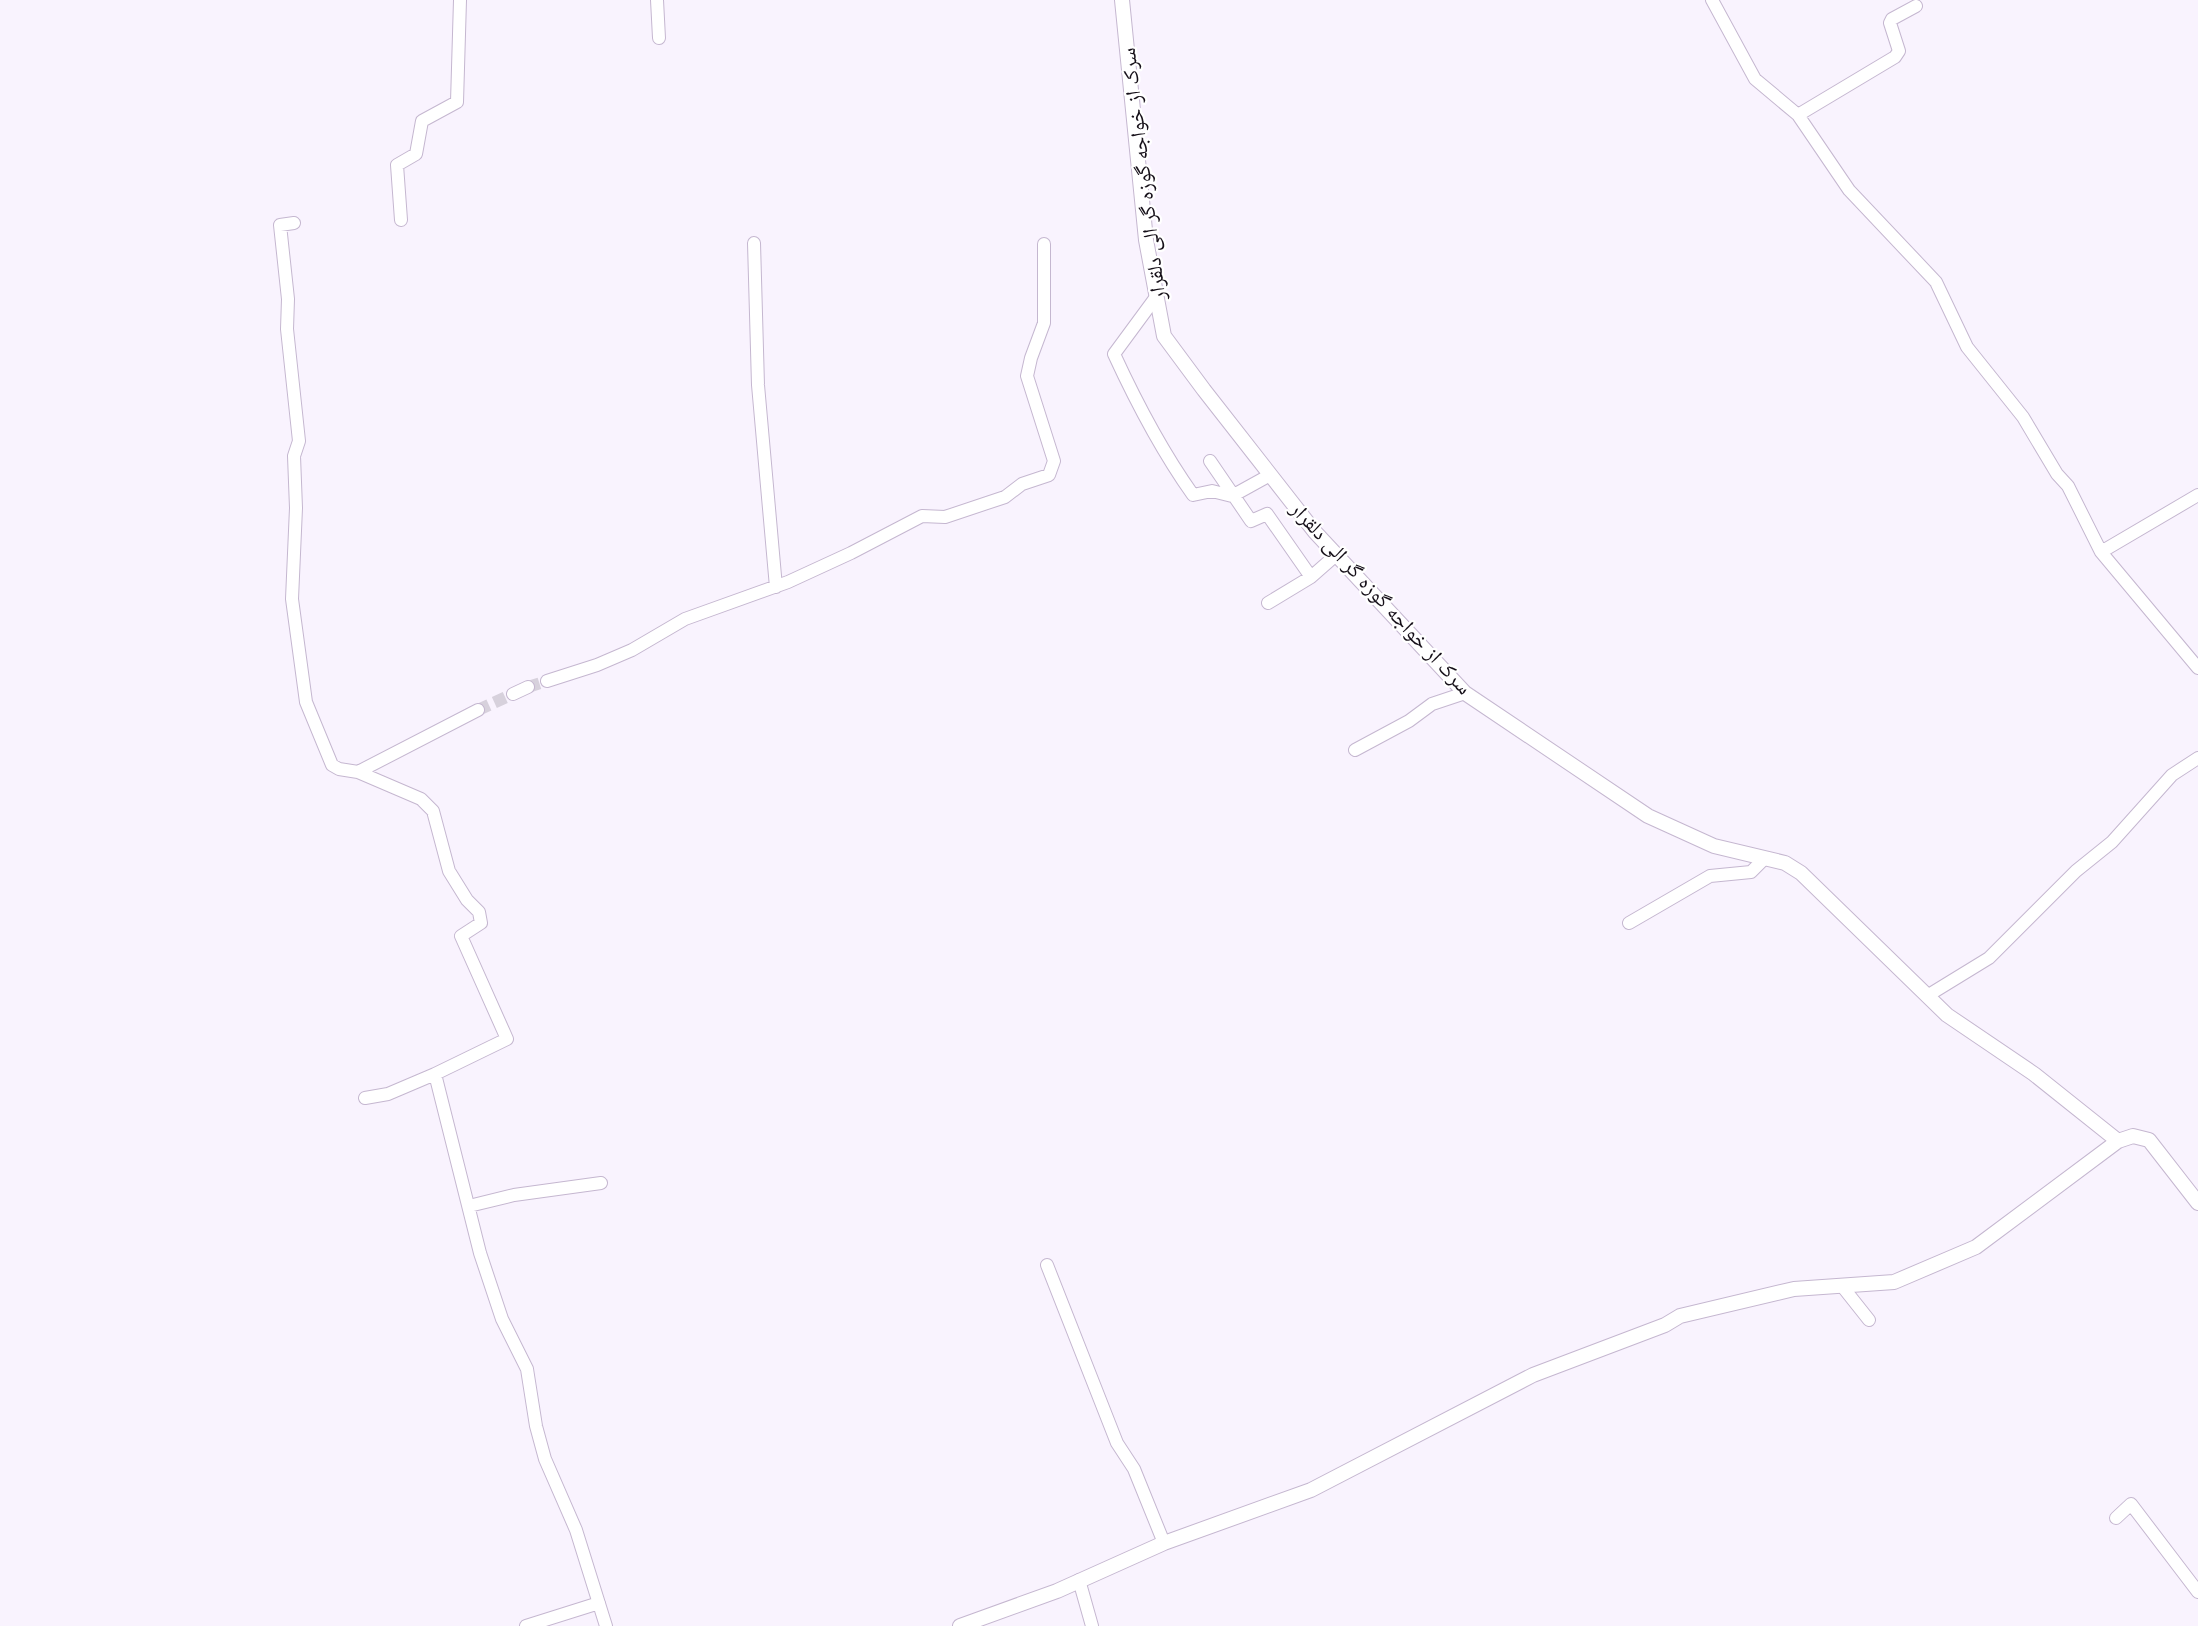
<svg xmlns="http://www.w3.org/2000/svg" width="2198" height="1626" font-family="'DM Sans','Noto Naskh Arabic',sans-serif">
<rect width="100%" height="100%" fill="#f9f3fe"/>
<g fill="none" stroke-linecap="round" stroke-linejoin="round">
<!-- minor-tunnel -->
<path stroke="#d7d1dc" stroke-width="12" stroke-dasharray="12 6" stroke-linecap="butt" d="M 528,687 L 547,681
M 478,710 L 513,694"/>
<!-- minor casing -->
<g stroke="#c5b7d0" stroke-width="14">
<path id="minor" d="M 657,0 L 659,38
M 1712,0 L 1755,79 L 1798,115 L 1849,190 L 1936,282 L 1967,347 L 2023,417 L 2057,474 L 2068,486 L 2101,552 L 2198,668
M 1798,115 L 1895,57 L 1899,51 L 1890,23 L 1892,19 L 1916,6
M 401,220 L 397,165 L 416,154 L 422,121 L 457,102 L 460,0
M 294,223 L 280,225 L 288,299 L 287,329 L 299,441 L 294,456 L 296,508 L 292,599 L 306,702 L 332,765 L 339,769 L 358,772 L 421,799 L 433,811 L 449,871 L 467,900 L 479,912 L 481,923 L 461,936 L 507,1039 L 435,1074 L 480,1253 L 502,1319 L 527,1369 L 536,1426 L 545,1459 L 576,1530 L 606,1626
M 754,243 L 758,385 L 776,587
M 1156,297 L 1114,354 C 1137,404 1161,450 1193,495 L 1212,491 L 1232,496 L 1270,475
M 1210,461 L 1251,521 L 1267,514 L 1311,577
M 2101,552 L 2198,495
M 1268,603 L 1311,577 L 1336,555
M 547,681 L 597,665 L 632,650 L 685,619 L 788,582 L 851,553 L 922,516 L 945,517 L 1005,497 L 1022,484 L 1049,475 L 1054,461 L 1027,376 L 1031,358 L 1044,323 L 1044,244
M 513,694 L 528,687
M 1355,750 L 1409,721 L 1432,704 L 1465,693
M 358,772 L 478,710
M 1629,923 L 1710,876 L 1751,872 L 1765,858
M 1927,996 L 1989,958 L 2076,871 L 2112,842 L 2172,775 L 2198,758
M 365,1098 L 388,1094 L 435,1074
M 469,1206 L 514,1195 L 601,1183
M 1047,1265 L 1117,1443 L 1134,1469 L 1164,1543
M 1842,1286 L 1869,1320
M 2116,1518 L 2131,1504 L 2198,1592
M 1079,1580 L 1092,1626
M 526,1626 L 599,1603"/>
</g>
<!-- tertiary casing -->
<g stroke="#c5b7d0" stroke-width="16">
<path id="tertiary" d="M 1122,0 L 1146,240 L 1164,336 L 1204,390 L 1315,532 L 1465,693 L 1648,816 L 1714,846 L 1785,863 L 1801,873 L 1947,1015 L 2034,1074 L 2118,1141 L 2133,1136 L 2149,1140 L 2198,1203
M 960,1626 L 1057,1591 L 1164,1543 L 1311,1490 L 1533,1375 L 1665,1325 L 1680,1316 L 1794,1289 L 1894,1282 L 1976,1247 L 2118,1141"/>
</g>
<!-- minor -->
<use href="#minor" stroke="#fff" stroke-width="12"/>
<!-- tertiary -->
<use href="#tertiary" stroke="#fff" stroke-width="14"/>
</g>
<g text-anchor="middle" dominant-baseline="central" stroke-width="4.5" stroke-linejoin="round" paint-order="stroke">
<!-- street labels -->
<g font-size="21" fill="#150f18" stroke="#fff">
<text transform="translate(1143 174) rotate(-97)">سرک از خواجه گوزه گر الی دلقرار</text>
<text transform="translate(1381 598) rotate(47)">سرک از خواجه گوزه گر الی دلقرار</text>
</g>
</g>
</svg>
